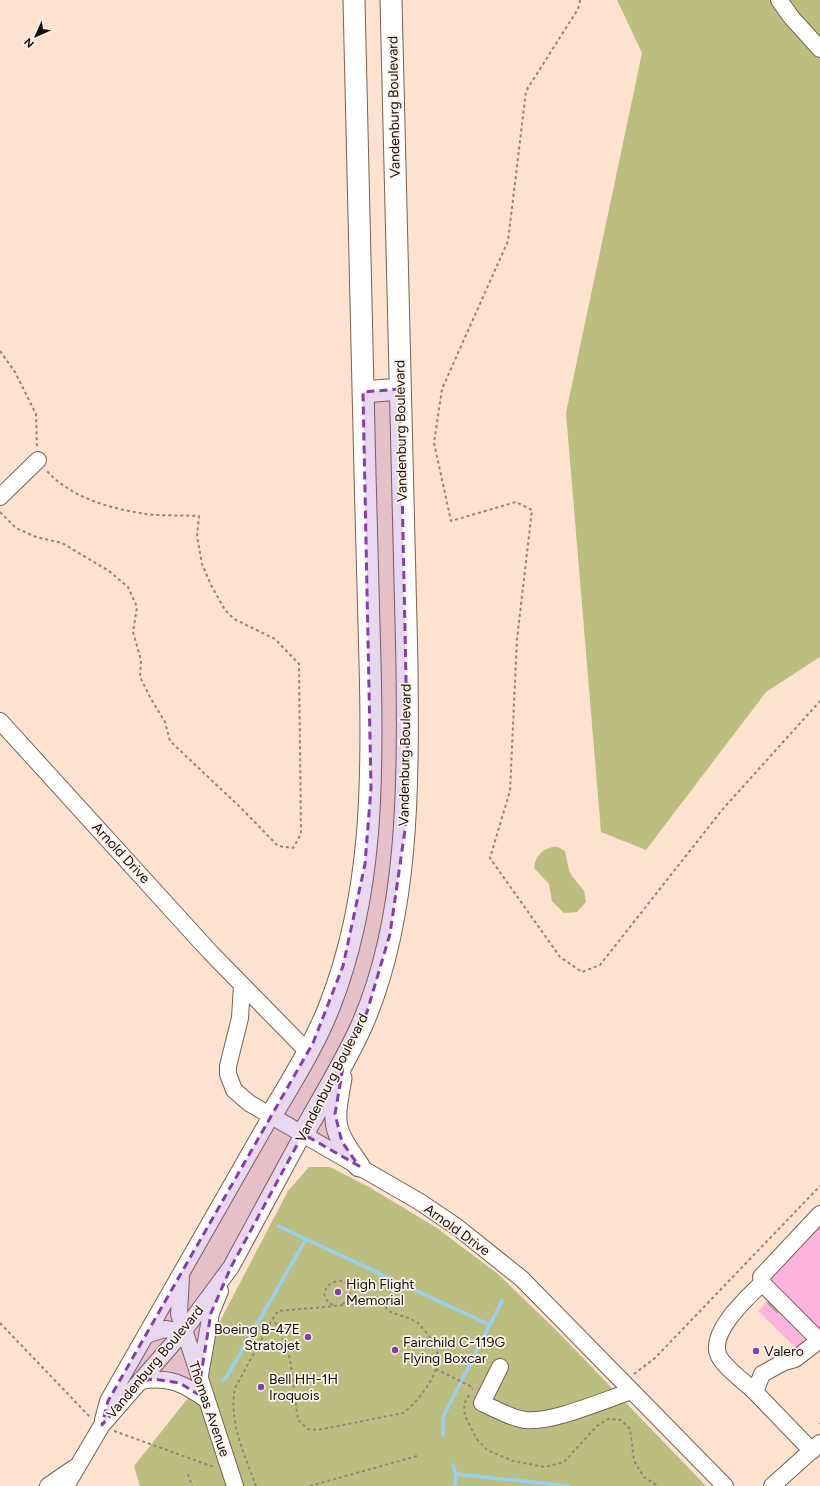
<svg xmlns="http://www.w3.org/2000/svg" width="820" height="1486" font-family="Figtree,sans-serif">
<defs>
<filter id="shadow"><feDropShadow dx="3.5" dy="-3.5" stdDeviation="0" flood-color="#0004"/></filter>
</defs>
<rect width="100%" height="100%" fill="#fde2d0"/>
<!-- green -->
<path fill="#bcbe80" d="M 617,0 L 820,0 L 820,657 L 766,692 L 646,850 L 601,832 L 566,413 L 642,53 Z
M 552,847 L 558,847 L 565,851 L 569,870 L 572,876 L 584,891 L 586,902 L 577,912 L 564,913 L 552,901 L 549,884 L 534,868 C 536,856 540,851 552,847 Z
M 309,1167 L 330,1167 L 369,1187 L 437,1228 L 498,1274 L 556,1330 L 706,1486 L 140,1486 L 134,1466 L 188,1398 L 218,1325 L 288,1191 Z"/>
<g fill="none" stroke-linecap="round" stroke-linejoin="round">
<!-- stream -->
<path stroke="#99d1f3" stroke-width="3.5" d="M 278,1226 L 490,1325
M 222,1380 L 226,1378 L 306,1239
M 443,1435 L 443,1417 L 502,1301
M 453,1465 L 456,1474 L 455,1486
M 456,1474 L 569,1486"/>
</g>
<!-- building -->
<path fill="#fdb3db" filter="url(#shadow)" d="M 820,1222 L 820,1329 L 802,1311 L 790,1324 L 807,1339 L 797,1349 L 758,1311 L 766,1303 L 777,1314 L 790,1300 L 767,1278 Z"/>
<g fill="none" stroke-linecap="round" stroke-linejoin="round">
<!-- minor casing -->
<g stroke="#786151" stroke-width="18">
<path id="minor" d="M 779,0 L 792,18 L 820,49
M 0,497 L 38,460
M 0,721 L 210,952 L 308,1052
M 242,985 L 240,1018 L 228,1066 L 228,1074 L 234,1090 L 249,1103 L 420,1202 L 457,1227 L 522,1279 L 725,1486
M 181,1277 L 179,1314 L 235,1486
M 762,1283 L 761,1277 L 820,1214
M 146,1335 L 165,1329 L 183,1332
M 500,1367 L 482,1403 C 496,1409 510,1418 525,1420 C 553,1423 604,1400 632,1391
M 200,1375 L 211,1313 L 220,1291
M 141,1381 C 170,1376 184,1384 207,1400
M 755,1392 C 746,1383 722,1366 718,1354 C 710,1331 747,1298 762,1283 L 819,1340
M 103,1420 L 108,1401 L 271,1116
M 812,1451 L 755,1392 L 762,1374 L 784,1362 L 795,1359 L 820,1340
M 48,1486 L 74,1468
M 66,1486 L 102,1425 L 183,1332 L 231,1267 L 303,1134
M 772,1486 L 820,1443"/>
</g>
<!-- major casing -->
<g stroke="#786151" stroke-width="23">
<path id="major" d="M 363,392 L 400,389
M 341,1078 C 333,1124 331,1127 359,1166
M 271,1116 C 292,1080 315,1044 330,1005 C 373,895 373,778 370,662 C 368,599 367,536 365,474 C 362,316 358,158 354,0
M 303,1134 C 323,1098 345,1063 362,1025 C 410,915 408,782 407,664 L 391,0"/>
</g>
<!-- path -->
<path stroke="#948275" stroke-width="2" stroke-dasharray="3 3" stroke-linecap="butt" d="M 580,0 L 578,9 L 526,91 L 508,241 L 442,389 L 434,443 L 451,521 L 516,502 L 532,510 L 517,639 L 510,791 L 490,858 L 560,957 L 582,972 L 600,965 L 722,810 L 820,701
M 0,351 L 15,372 L 36,414 L 37,446
M 0,512 L 16,528 L 36,537 L 62,543 L 109,571 L 128,587 L 137,607 L 133,632 L 141,660 L 140,677 L 151,699 L 165,722 L 170,741 L 241,808 L 278,846 L 293,848 L 301,834 L 299,664 L 275,639 L 234,619 L 225,610 L 211,585 L 202,564 L 197,536 L 199,516 C 181,515 163,516 146,514 C 112,509 71,498 47,471
M 333,1305 C 306,1290 352,1264 350,1296 L 343,1304
M 0,1323 L 90,1417
M 436,1369 L 470,1386 L 473,1388 L 472,1389
M 634,1374 L 655,1358 L 820,1186
M 469,1395 L 464,1404 L 465,1416 L 476,1438 L 487,1450 L 513,1461 L 545,1467 L 564,1462 L 597,1426 L 608,1419 L 621,1420 L 630,1429 L 634,1461 L 644,1477 L 658,1486
M 820,1423 L 820,1424
M 114,1431 L 214,1467
M 188,1474 L 192,1486
M 256,1486 C 245,1456 228,1420 235,1388 L 273,1318 L 278,1311 L 381,1302 L 385,1305 L 387,1310 C 397,1316 408,1316 418,1323 C 426,1331 437,1345 438,1357 C 439,1375 417,1403 403,1413 L 318,1430 L 308,1429 L 298,1420 L 290,1359 L 286,1346 L 273,1318
M 310,1486 L 417,1456"/>
<!-- minor -->
<use href="#minor" stroke="#fff" stroke-width="16"/>
<!-- major -->
<use href="#major" stroke="#fff" stroke-width="21"/>
</g>
<!-- marked area -->
<path fill="#863caf" fill-opacity="0.2" stroke="#863caf" stroke-width="3" stroke-dasharray="8 5" stroke-linejoin="round" d="M 400,389 L 408,775 L 405,830 L 390,934 L 367,1012 L 344,1061 L 335,1114 L 342,1142 L 359,1166 L 303,1134 L 231,1267 L 211,1313 L 200,1381 L 207,1400 L 180,1383 L 154,1379 L 141,1381 L 102,1425 L 108,1401 L 313,1043 L 343,966 L 365,864 L 371,788 L 363,392 Z"/>
<!-- markers -->
<g fill="#863caf" stroke="#fef3ec" stroke-width="1.5">
<circle cx="338" cy="1292" r="4"/>
<circle cx="308" cy="1337" r="4"/>
<circle cx="395" cy="1350" r="4"/>
<circle cx="756" cy="1351" r="4"/>
<circle cx="261" cy="1387" r="4"/>
</g>
<g text-anchor="middle" dominant-baseline="central" stroke-width="3.5" stroke-linejoin="round" paint-order="stroke">
<!-- street labels -->
<g font-size="14" fill="#140c06" stroke="#fef3ec">
<text transform="translate(394 107) rotate(-91)">Vandenburg Boulevard</text>
<text transform="translate(401 431) rotate(-91)">Vandenburg Boulevard</text>
<text transform="translate(405 755) rotate(-89)">Vandenburg Boulevard</text>
<text transform="translate(121 853) rotate(47)">Arnold Drive</text>
<text transform="translate(332 1078) rotate(-63)">Vandenburg Boulevard</text>
<text transform="translate(457 1230) rotate(36)">Arnold Drive</text>
<text transform="translate(155 1362) rotate(-50)">Vandenburg Boulevard</text>
<text transform="translate(209 1409) rotate(71)">Thomas Avenue</text>
</g>
<!-- poi labels -->
<g font-size="14" fill="#140c06" stroke="#fef3ec" text-anchor="start">
<text x="346" y="1284">High Flight<tspan x="346" dy="16">Memorial</tspan></text>
<text x="300" y="1329" text-anchor="end">Boeing B-47E<tspan x="300" dy="16">Stratojet</tspan></text>
<text x="403" y="1342">Fairchild C-119G<tspan x="403" dy="16">Flying Boxcar</tspan></text>
<text x="764" y="1351">Valero</text>
<text x="269" y="1379">Bell HH-1H<tspan x="269" dy="16">Iroquois</tspan></text>
</g>
</g>
<!-- north arrow -->
<g transform="translate(36 36) rotate(225)" stroke="#fef3ec" stroke-width="3" paint-order="stroke">
<path d="M0-3L7 15L0 10L-7 15Z" fill="#140c06"/>
<text y="-6" font-size="11" font-weight="bold" text-anchor="middle" fill="#140c06">N</text>
</g>
</svg>
